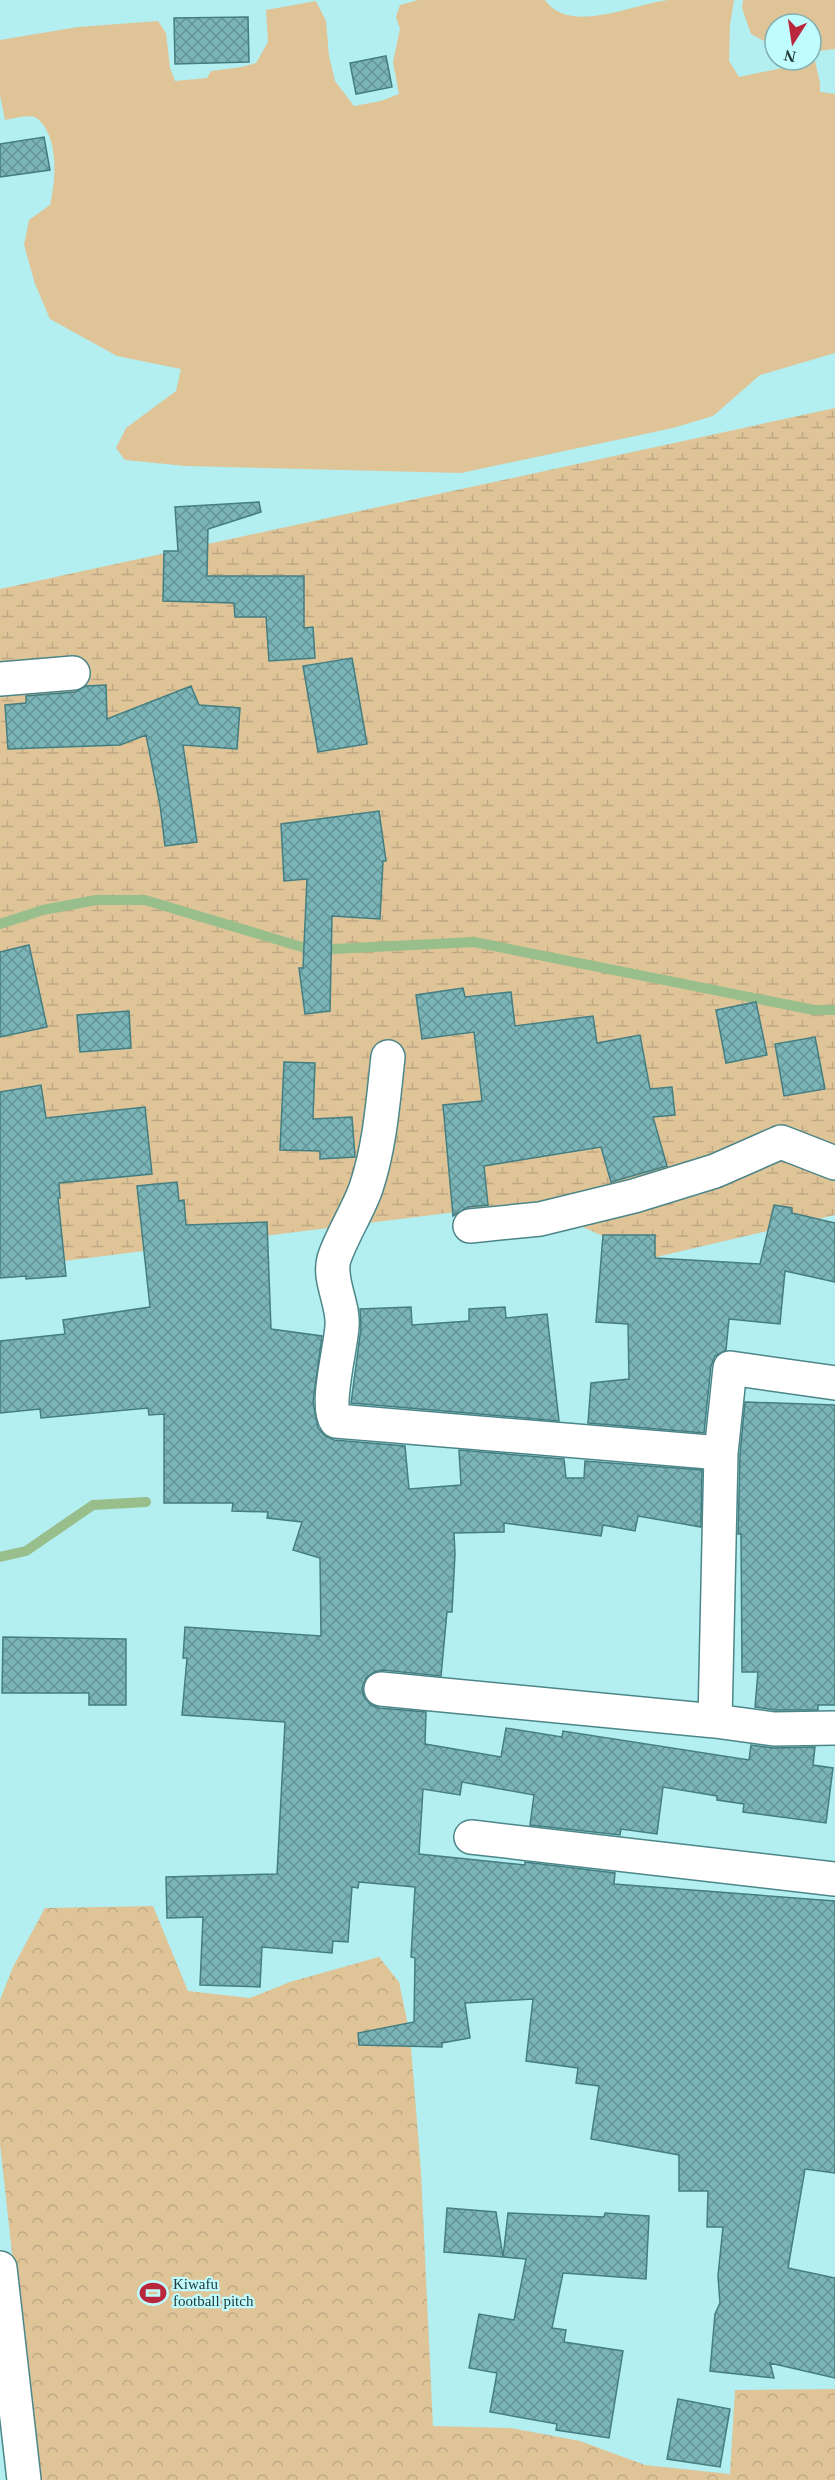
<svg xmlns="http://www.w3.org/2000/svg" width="835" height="2480" font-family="Georgia,serif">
<defs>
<pattern id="wetland-marsh" width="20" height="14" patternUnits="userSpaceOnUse" patternTransform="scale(1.5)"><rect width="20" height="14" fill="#dfc498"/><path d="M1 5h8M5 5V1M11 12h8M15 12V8" fill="none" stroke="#bfa984"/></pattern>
<pattern id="park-crowns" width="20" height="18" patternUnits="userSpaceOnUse" patternTransform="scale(1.5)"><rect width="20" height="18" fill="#dfc498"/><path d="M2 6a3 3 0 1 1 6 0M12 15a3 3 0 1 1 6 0" fill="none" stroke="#bfa984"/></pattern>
<pattern id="building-cross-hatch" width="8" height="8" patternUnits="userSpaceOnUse" patternTransform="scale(1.5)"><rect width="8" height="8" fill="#7bb5b7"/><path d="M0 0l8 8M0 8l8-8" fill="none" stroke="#649496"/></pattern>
</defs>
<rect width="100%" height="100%" fill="#b3eef0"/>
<!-- grass -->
<path fill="#dfc498" d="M 418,0 L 545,0 C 570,36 635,3 669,0 C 690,0 713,0 734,0 L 730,25 L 729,61 L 739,77 L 815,61 L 820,83 L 820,92 L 835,94 L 835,353 L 760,375 L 713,416 L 673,428 L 461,473 L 186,466 L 125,460 L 116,448 L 126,428 L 176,391 L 181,369 L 117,356 L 50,319 L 35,284 L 24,245 L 29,220 L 50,205 C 56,179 59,138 38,119 C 30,113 14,119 5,120 L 0,95 L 0,40 L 78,27 L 158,21 L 166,33 L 170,68 L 175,81 L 207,78 L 211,71 L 242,67 L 256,63 L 268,42 L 266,10 L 316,1 L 326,21 L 329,56 L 335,81 L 354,106 L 381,101 L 399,94 L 393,62 L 400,29 L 396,17 L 400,5 Z
M 743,0 L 835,0 L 835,49 L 811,52 L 811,24 L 775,24 L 775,58 L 772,58 L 766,42 L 751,34 L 742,8 Z"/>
<!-- wetland -->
<path fill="url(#wetland-marsh)" d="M 835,408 L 835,1215 L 652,1258 L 529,1203 L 0,1269 L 0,589 Z"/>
<!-- park -->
<path fill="url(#park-crowns)" d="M 153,1906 L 188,1991 L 250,1998 L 290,1982 L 379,1957 L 399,1982 L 410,2035 L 421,2172 L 433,2426 L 511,2428 L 580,2441 L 645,2465 L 730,2474 L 735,2390 L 835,2389 L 835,2480 L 37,2480 L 0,2144 L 0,2000 L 13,1967 L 45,1908 Z"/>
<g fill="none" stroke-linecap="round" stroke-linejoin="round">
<!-- stream -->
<path stroke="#98be8c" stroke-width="10" d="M 0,924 L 43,910 L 96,900 L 145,900 L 312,950 L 474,942 L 814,1010 L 835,1010
M 0,1557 L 26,1551 L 93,1505 L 146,1502"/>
</g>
<!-- building -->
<path fill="url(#building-cross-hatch)" stroke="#457e80" stroke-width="1.5" d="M 248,17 L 249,62 L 175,64 L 174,18 Z
M 386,56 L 392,87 L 356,94 L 350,63 Z
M 44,137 L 50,170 L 0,177 L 0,144 Z
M 259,502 L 261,512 L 208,529 L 207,576 L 304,576 L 304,628 L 313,627 L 315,658 L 269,661 L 266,617 L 235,617 L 234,603 L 163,601 L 164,551 L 178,551 L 175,507 Z
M 352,658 L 367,744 L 318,752 L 303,666 Z
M 106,685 L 107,719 L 191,686 L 199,705 L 240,708 L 237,749 L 183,745 L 197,842 L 165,846 L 160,805 L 146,735 L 120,745 L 8,749 L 5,705 L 26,703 L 26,696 L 75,692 L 86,686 Z
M 379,811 L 386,861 L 383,861 L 380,919 L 332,916 L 330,1011 L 305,1014 L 299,968 L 303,968 L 307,879 L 284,881 L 281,824 Z
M 29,945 L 47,1027 L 0,1037 L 0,952 Z
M 463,988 L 465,997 L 511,992 L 515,1026 L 593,1016 L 597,1043 L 640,1035 L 650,1089 L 672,1087 L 675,1115 L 653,1117 L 667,1166 L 611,1182 L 601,1147 L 484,1166 L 488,1205 L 468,1207 L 453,1216 L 443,1105 L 482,1101 L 474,1032 L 422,1039 L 416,995 Z
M 756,1002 L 767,1055 L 726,1063 L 716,1010 Z
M 129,1011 L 131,1048 L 80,1052 L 77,1015 Z
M 815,1037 L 825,1089 L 784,1096 L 775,1044 Z
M 284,1062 L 315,1063 L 313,1119 L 352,1117 L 355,1157 L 320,1159 L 320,1151 L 280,1150 Z
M 41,1085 L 46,1118 L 145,1107 L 152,1174 L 59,1183 L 60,1198 L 58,1198 L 66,1276 L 26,1279 L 26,1276 L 0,1278 L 0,1092 Z
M 177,1182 L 179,1201 L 184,1200 L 186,1225 L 267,1222 L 271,1329 L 322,1336 L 313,1402 L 318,1428 L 325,1436 L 334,1440 L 405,1446 L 409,1489 L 461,1485 L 459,1450 L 564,1459 L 566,1478 L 584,1478 L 585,1461 L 702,1470 L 701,1527 L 638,1516 L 635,1531 L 603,1525 L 601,1536 L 504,1523 L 504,1532 L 454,1533 L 455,1554 L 452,1612 L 447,1612 L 441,1676 L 382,1670 L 374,1672 L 366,1678 L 362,1688 L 364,1697 L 371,1705 L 379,1708 L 426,1712 L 425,1744 L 501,1757 L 506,1728 L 562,1737 L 563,1731 L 749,1760 L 751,1745 L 774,1748 L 815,1747 L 813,1765 L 833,1768 L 826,1823 L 743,1812 L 744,1804 L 717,1800 L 717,1796 L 663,1787 L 657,1834 L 621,1829 L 620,1835 L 530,1825 L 534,1795 L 462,1782 L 460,1795 L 423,1789 L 419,1854 L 525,1865 L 525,1862 L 615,1873 L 614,1884 L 835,1901 L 835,2173 L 805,2169 L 788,2268 L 835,2278 L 835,2378 L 770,2363 L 774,2378 L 710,2371 L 715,2314 L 720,2303 L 718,2276 L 723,2227 L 707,2227 L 708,2191 L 679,2191 L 679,2155 L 591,2139 L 599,2086 L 576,2083 L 578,2068 L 526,2061 L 533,1999 L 465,2003 L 470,2038 L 442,2043 L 442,2047 L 359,2045 L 358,2033 L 414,2022 L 415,1958 L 411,1957 L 415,1887 L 359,1882 L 358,1888 L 352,1887 L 348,1942 L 333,1941 L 332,1953 L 262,1947 L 260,1987 L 200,1985 L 203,1917 L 167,1918 L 166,1877 L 277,1874 L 285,1722 L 182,1715 L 187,1658 L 183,1658 L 185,1627 L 321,1636 L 320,1558 L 293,1550 L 302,1522 L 267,1518 L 268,1512 L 232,1511 L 233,1503 L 164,1503 L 164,1414 L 149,1415 L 148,1408 L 41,1418 L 40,1409 L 0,1413 L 0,1341 L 65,1334 L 63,1320 L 150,1307 L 137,1186 Z
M 774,1205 L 792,1208 L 792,1213 L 835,1223 L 835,1282 L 785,1271 L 780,1324 L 729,1319 L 726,1350 L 715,1356 L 711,1366 L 704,1433 L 588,1423 L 591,1383 L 629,1379 L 628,1324 L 596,1322 L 603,1235 L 655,1235 L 655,1258 L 760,1264 Z
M 411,1307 L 412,1325 L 469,1321 L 469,1309 L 505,1307 L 506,1318 L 547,1314 L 559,1421 L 351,1403 L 361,1328 L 360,1309 Z
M 745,1402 L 835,1405 L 835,1705 L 818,1705 L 818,1710 L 775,1710 L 755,1707 L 758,1672 L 742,1672 L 741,1534 L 738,1534 L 740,1454 Z
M 3,1637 L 126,1639 L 126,1705 L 89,1705 L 89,1693 L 2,1693 Z
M 447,2208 L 496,2212 L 503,2257 L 444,2252 Z
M 508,2213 L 604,2217 L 605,2213 L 649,2216 L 646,2279 L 563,2273 L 552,2328 L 566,2330 L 564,2342 L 623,2351 L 609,2438 L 556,2430 L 557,2424 L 490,2412 L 497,2373 L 469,2368 L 479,2314 L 514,2320 L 526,2259 L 503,2257 Z
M 678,2399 L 730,2409 L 720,2467 L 667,2459 Z"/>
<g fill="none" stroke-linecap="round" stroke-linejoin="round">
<!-- minor casing -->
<g stroke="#4d8688" stroke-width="36">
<path id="minor" d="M 0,679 L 73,673
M 388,1057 C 383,1102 380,1146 366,1188 C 358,1211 341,1237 334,1259 C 328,1280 344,1304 342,1326 C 341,1348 325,1405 336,1421 L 721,1453
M 470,1226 L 540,1219 L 634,1196 L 715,1171 L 781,1142 L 835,1163
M 835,1383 L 730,1368 L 721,1453 L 715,1721 L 774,1729 L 835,1728
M 381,1689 L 715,1721
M 471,1837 L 835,1879
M 0,2268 L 24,2480"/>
</g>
<!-- minor -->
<use href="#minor" stroke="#fff" stroke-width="33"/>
</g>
<!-- icons -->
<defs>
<g id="stadium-bare" transform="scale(2.07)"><path d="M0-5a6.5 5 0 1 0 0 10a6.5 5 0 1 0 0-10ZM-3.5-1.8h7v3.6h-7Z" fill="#b9273d" stroke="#c0fcfe" stroke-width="2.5" paint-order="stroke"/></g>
</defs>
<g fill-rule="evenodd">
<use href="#stadium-bare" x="153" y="2293"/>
</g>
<g text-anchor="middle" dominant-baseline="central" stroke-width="4.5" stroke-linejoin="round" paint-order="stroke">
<!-- poi labels -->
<g font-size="15" fill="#223a3b" stroke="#c0fcfe" text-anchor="start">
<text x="173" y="2284">Kiwafu<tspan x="173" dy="17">football pitch</tspan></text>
</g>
</g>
<!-- north arrow -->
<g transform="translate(793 42) rotate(192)"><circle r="28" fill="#c0fcfe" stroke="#81aeb0" stroke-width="1.5"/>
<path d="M0-4.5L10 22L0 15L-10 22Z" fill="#b9273d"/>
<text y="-9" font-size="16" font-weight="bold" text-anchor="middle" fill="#223a3b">N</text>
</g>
</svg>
